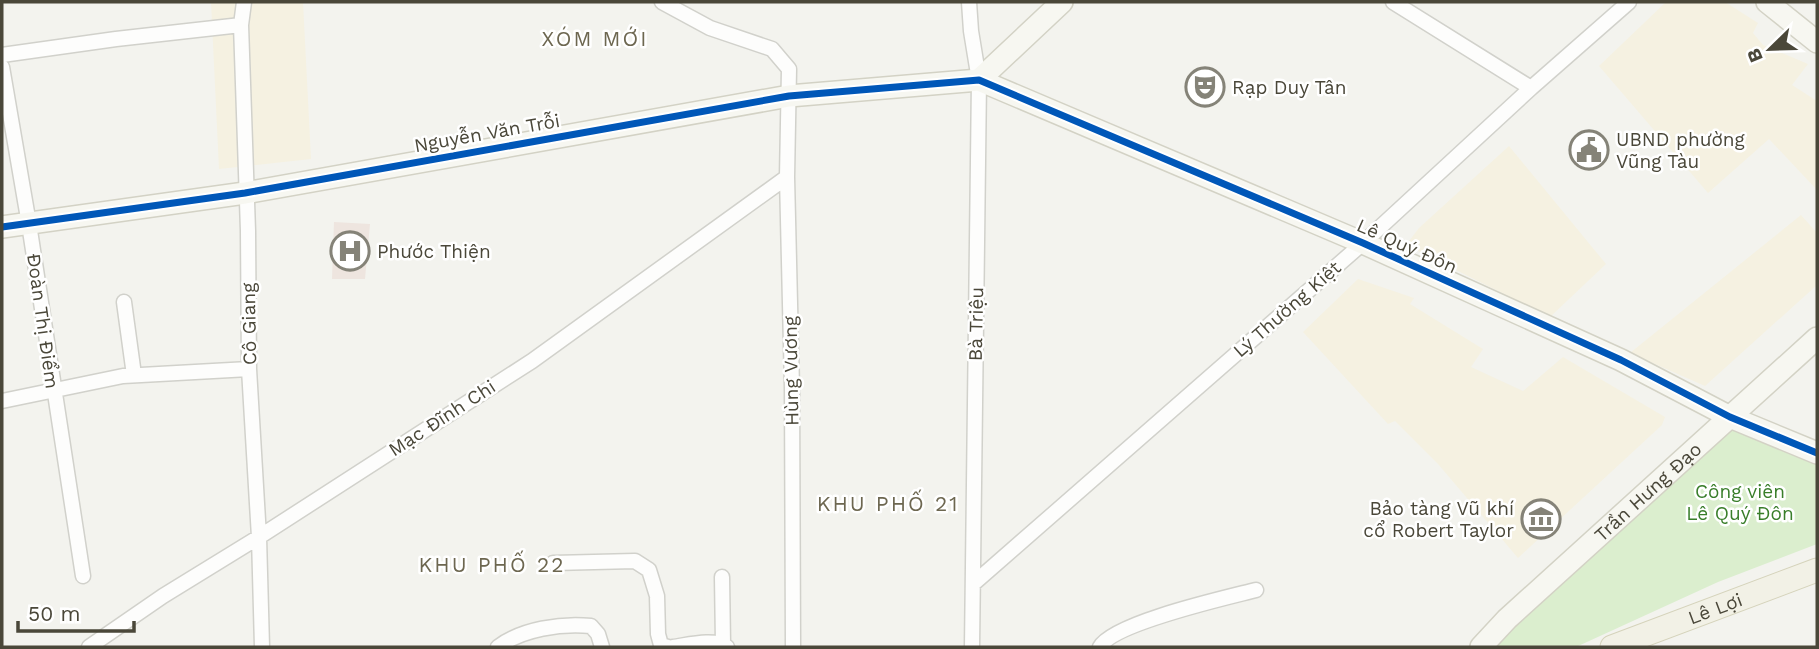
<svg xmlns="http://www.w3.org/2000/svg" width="1819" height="649" font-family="'Work Sans',sans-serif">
<rect width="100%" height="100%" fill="#f3f3ee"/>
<!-- commercial -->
<path fill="#f5f1e1" d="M 211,2 L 303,2 L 311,159 L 219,169 Z
M 1666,2 L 1725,2 L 1758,23 L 1753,33 L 1763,45 L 1808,64 L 1792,85 L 1817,101 L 1817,190 L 1769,139 L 1708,193 L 1599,66 Z
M 1509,146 L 1606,264 L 1550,317 L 1406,245 L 1419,228 Z
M 1801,215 L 1817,233 L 1817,285 L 1705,386 L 1630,353 Z
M 1358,279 L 1414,298 L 1410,304 L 1483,349 L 1471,367 L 1523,391 L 1563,357 L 1665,417 L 1662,425 L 1518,558 L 1438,464 L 1395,421 L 1388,424 L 1303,332 Z"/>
<!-- medical -->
<path fill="#eee5df" d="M 334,222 L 370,224 L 365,279 L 332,279 Z"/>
<!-- green -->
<path fill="#dbeece" d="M 1736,426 L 1817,465 L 1817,544 L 1718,582 L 1576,647 L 1491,647 L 1716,433 Z"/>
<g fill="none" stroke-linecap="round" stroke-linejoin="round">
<!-- street casing -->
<g stroke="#d1d1cb" stroke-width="17">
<path id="street" d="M 244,2 L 241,25 L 248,231 L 249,369 L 259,537 L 262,647
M 662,2 L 710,28 L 772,49 L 789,69 L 787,177 L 792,388 L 793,647
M 969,2 L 971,31 L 979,80 L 972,647
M 1393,2 L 1531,88
M 2,55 L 116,39 L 241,25
M 2,67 L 29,224 L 83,576
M 124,302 L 134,375
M 2,401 L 123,376 L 249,369
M 553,563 L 635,561 L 649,570 L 657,596 L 658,634 L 661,645 L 668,647
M 722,577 L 723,644
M 973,584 L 1363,243 L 1531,88 L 1629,2
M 89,647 L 163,596 L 259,537 L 532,361 L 787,177
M 498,647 C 522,629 561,623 591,626 L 598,634 L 602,647
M 673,647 C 688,645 714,638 727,647
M 1100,647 C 1113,623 1225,598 1256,590"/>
</g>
<!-- secondary casing -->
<g stroke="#d3d2c5" stroke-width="24">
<g id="secondary">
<path d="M 1767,2 L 1817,42"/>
<path d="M 979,80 L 1062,2"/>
<path d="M 2,227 L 245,193 L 789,96 L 979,80 L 1363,243 L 1621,360 L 1730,417 L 1817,453"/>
<path id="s1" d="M 1481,647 L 1507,619 L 1817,338"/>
</g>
</g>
<!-- primary casing -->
<g stroke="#d5d3bb" stroke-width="25">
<g id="primary">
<path id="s2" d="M 1612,647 L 1817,570"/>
</g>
</g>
<!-- street -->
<use href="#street" stroke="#fdfdfc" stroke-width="14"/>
<!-- secondary -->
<use href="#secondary" stroke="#f7f7f1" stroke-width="21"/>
<!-- primary -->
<use href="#primary" stroke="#f2f1e6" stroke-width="23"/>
<!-- cycleway casing -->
<g stroke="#fff" stroke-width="11">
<path id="cycleway" d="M 2,227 L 245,193 L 789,96 L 979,80 L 1363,243 L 1621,360 L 1730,417 L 1817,453"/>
</g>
<!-- cycleway -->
<use href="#cycleway" stroke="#0057b8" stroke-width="7"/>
</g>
<!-- icons -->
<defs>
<g id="theatre-ring" transform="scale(2.0125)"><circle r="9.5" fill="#fff" stroke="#858378" stroke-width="1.5"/><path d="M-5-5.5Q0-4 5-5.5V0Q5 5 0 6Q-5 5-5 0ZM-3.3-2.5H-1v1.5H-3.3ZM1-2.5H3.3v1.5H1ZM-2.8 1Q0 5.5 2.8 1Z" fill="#858378"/></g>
<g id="civic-ring" transform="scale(2.0125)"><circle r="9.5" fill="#fff" stroke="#858378" stroke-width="1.5"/><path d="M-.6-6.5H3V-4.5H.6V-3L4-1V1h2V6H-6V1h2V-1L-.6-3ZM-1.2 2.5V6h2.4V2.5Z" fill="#858378"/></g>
<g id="hospital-ring" transform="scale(2.0125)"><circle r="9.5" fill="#fff" stroke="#858378" stroke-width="1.5"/><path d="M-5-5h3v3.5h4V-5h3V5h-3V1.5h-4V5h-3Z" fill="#858378"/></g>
<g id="museum-ring" transform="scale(2.0125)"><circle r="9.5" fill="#fff" stroke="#858378" stroke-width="1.5"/><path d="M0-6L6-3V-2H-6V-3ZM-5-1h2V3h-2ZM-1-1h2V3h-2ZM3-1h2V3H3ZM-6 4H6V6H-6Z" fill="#858378"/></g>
</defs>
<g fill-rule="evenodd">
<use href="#theatre-ring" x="1205" y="87"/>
<use href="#civic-ring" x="1589" y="150"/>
<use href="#hospital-ring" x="350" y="251"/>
<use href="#museum-ring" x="1541" y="519"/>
</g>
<g text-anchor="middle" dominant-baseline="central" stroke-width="5" stroke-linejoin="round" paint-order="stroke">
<!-- poi labels -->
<g font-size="19" fill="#4a4739" stroke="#fff" text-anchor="start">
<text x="1232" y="87">Rạp Duy Tân</text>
<text x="1616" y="139">UBND phường<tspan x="1616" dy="22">Vũng Tàu</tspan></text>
<text x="377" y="251">Phước Thiện</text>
<text x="1514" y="508" text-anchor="end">Bảo tàng Vũ khí<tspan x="1514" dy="22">cổ Robert Taylor</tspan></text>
</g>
<!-- street labels -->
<g font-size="19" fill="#4a4739" stroke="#fff">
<text transform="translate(487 133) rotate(-10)">Nguyễn Văn Trỗi</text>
<text transform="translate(1407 246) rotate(24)">Lê Quý Đôn</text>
<text transform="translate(1287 309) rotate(-41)">Lý Thường Kiệt</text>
<text transform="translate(43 321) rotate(82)">Đoàn Thị Điểm</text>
<text transform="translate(249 324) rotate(-91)">Cô Giang</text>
<text transform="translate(976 324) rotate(-89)">Bà Triệu</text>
<text transform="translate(791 371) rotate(-91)">Hùng Vương</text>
<text transform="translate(442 418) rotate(-33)">Mạc Đĩnh Chi</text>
<text stroke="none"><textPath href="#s1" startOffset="228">Trần Hưng Đạo</textPath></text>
<text stroke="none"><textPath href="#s2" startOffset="110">Lê Lợi</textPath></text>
</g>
<!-- park labels -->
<g font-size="19" fill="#397e2a" stroke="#fff">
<text x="1740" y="491">Công viên<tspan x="1740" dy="22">Lê Quý Đôn</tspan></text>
</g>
<!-- neighbourhood labels -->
<g font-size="21" letter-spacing="2" fill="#6d6750" stroke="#fff">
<text x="595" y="38">XÓM MỚI</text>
<text x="888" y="503">KHU PHỐ 21</text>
<text x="492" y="564">KHU PHỐ 22</text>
</g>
</g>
<!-- border -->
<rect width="1819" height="649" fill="none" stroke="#4a4739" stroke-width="7"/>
<!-- north arrow -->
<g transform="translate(1770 49) rotate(247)" stroke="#ffffff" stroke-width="5" paint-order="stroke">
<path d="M0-5L12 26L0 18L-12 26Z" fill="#4a4739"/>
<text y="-10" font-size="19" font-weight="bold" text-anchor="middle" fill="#4a4739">B</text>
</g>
<!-- scale -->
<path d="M18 621v10h116v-10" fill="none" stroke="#4a4739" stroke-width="3.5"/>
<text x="28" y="621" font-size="21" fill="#4a4739" stroke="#ffffff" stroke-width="5" paint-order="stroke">50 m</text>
</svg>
